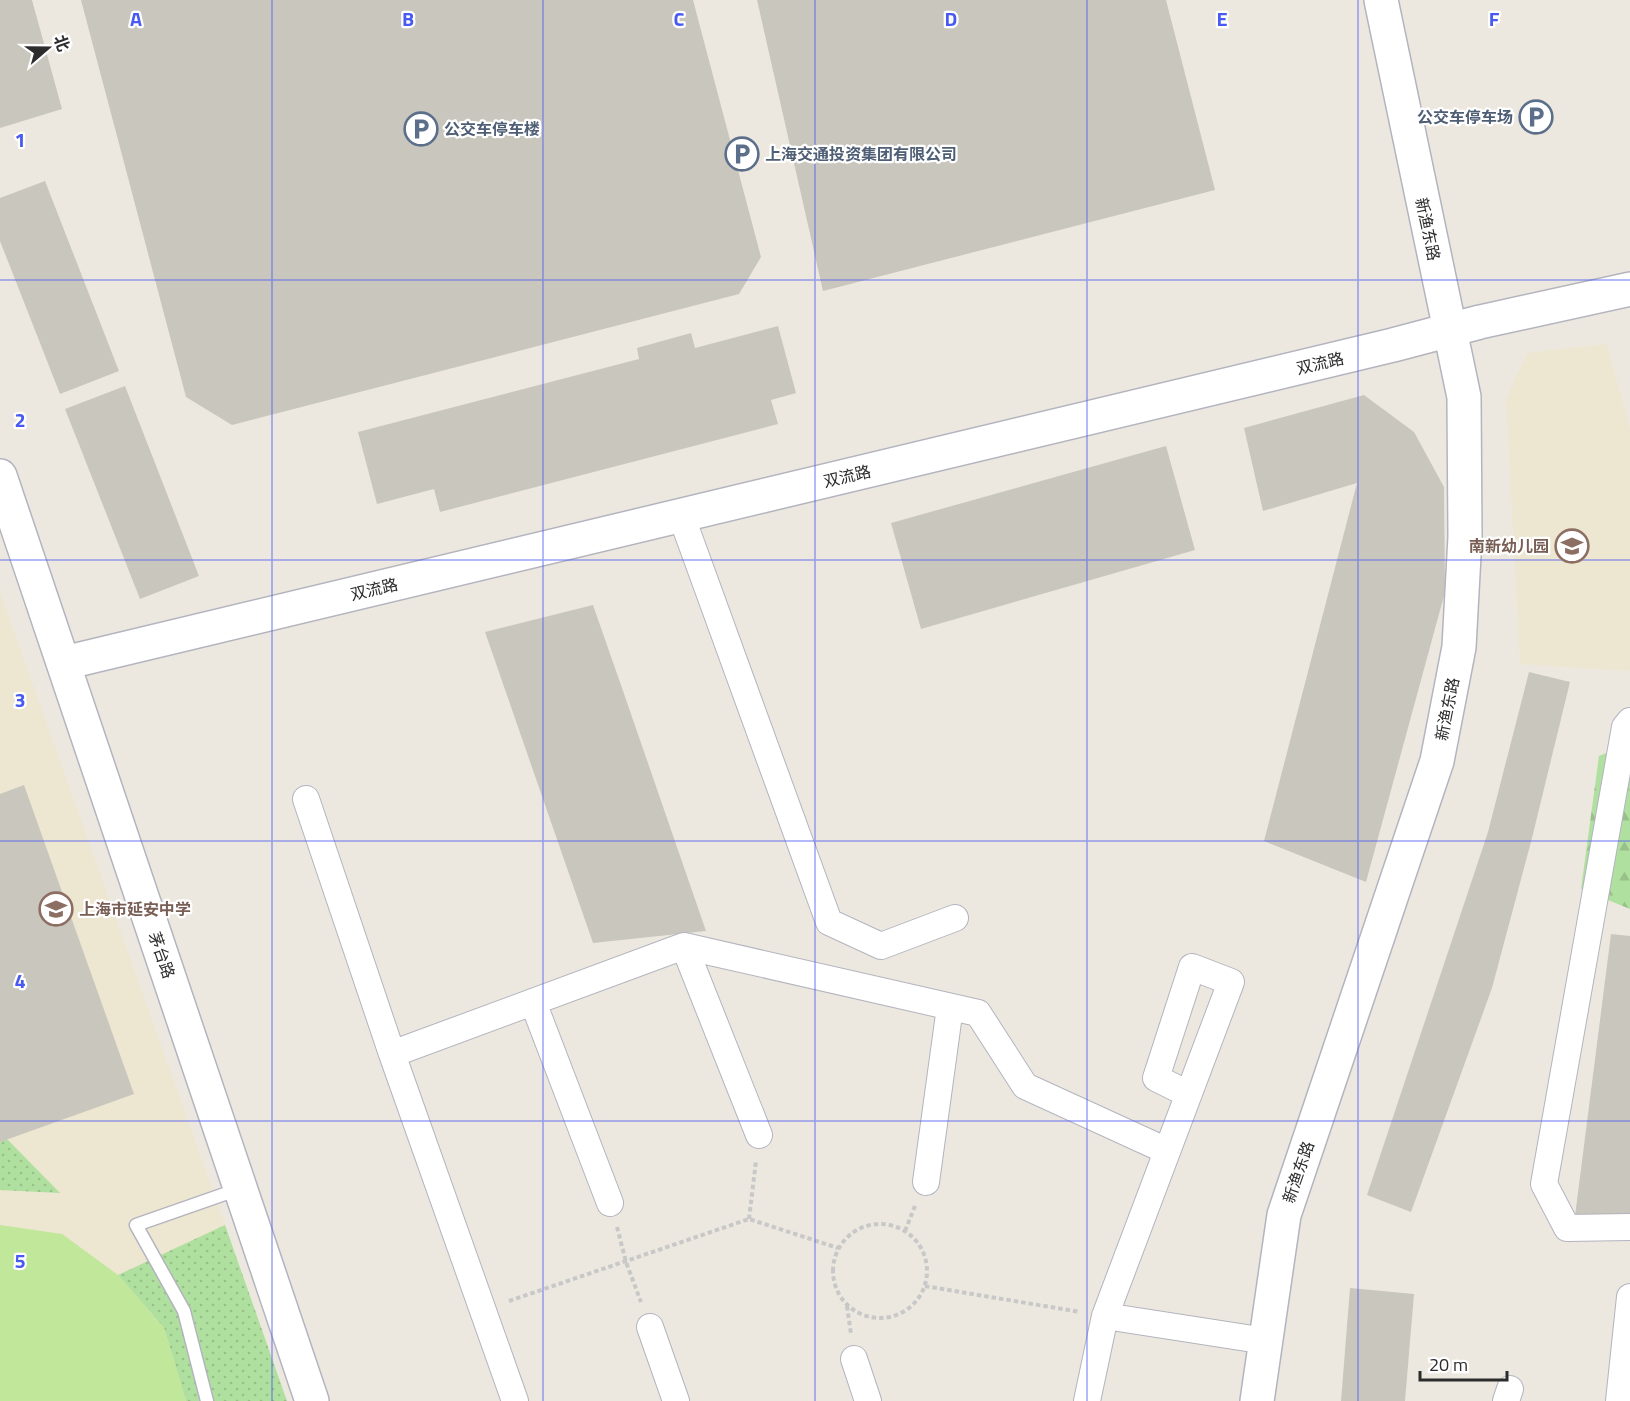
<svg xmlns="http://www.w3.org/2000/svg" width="1630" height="1401" font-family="'Titillium Web','Noto Sans SC',sans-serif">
<defs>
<pattern id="grass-dots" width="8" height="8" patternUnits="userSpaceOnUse" patternTransform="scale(1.5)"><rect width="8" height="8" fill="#b0e09f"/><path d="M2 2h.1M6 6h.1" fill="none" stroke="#98c089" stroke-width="1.8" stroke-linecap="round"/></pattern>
<pattern id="forest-firs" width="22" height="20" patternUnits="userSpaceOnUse" patternTransform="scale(1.5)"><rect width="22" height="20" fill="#b0e09f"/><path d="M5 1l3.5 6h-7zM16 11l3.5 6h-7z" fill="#98c089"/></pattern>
</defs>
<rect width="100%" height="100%" fill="#ede8df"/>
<!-- education -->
<path fill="#ede6d0" d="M 1607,344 L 1630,429 L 1630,671 L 1520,664 L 1506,399 L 1527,353 Z
M 0,592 L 225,1225 L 287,1401 L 0,1401 Z"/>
<!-- grass -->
<path fill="url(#grass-dots)" d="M 7,1139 L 60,1193 L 0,1190 L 0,1142 Z
M 225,1225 L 287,1401 L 186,1401 L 164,1328 L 118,1275 Z"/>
<!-- forest -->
<path fill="url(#forest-firs)" d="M 1630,743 L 1630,909 L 1581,889 L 1599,756 Z"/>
<!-- pitch -->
<path fill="#c1e79b" d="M 0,1225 L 62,1234 L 118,1275 L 164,1328 L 186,1401 L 0,1401 Z"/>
<!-- building -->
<path fill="#c9c6be" d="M 0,0 L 32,0 L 62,109 L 0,128 Z
M 81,0 L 693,0 L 761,257 L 739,294 L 232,425 L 186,397 Z
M 757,0 L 1166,0 L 1215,190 L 823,291 Z
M 45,181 L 119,371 L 60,394 L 0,241 L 0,198 Z
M 778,326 L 796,393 L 771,400 L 778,424 L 440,512 L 434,489 L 377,504 L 358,432 L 639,359 L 637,348 L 691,333 L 695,348 Z
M 125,386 L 199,576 L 140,599 L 65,409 Z
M 1364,395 L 1414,432 L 1444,487 L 1445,592 L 1366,882 L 1264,841 L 1357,483 L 1263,511 L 1244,428 Z
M 1166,446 L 1195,550 L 921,629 L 891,523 Z
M 593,605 L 622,688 L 706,931 L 593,943 L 485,632 Z
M 1529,672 L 1570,682 L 1532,838 L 1492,988 L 1411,1212 L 1367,1195 L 1488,832 Z
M 24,785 L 134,1094 L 0,1142 L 0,794 Z
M 1611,934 L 1630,936 L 1630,1223 L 1575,1216 Z
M 1350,1288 L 1414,1294 L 1405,1401 L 1341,1401 Z"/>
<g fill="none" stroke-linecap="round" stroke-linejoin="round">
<!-- lane casing -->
<g stroke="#b3b4bf" stroke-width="15">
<path id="lane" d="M 207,1401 L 184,1311 L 136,1225 L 239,1189"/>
</g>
<!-- street casing -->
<g stroke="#b3b4bf" stroke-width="28">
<path id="street" d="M 681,515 L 829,922 L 881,946 L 955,918
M 1630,721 L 1625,727 L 1544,1184 L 1567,1228 L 1630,1227
M 306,799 L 392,1054
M 684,946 L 759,1135
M 533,1002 L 610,1203
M 1188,1094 L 1156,1078 L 1192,967 L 1231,982 L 1105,1316 L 1266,1341
M 926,1182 L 950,1007
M 650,1327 L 676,1401
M 854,1359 L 868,1401
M 515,1401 L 392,1054 L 684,946 L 978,1013 L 1025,1086 L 1167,1151
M 1087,1401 L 1105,1316
M 1506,1401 L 1510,1389
M 1619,1401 L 1630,1297"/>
</g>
<!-- secondary casing -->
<g stroke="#b3b4bf" stroke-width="36">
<path id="secondary" d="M 0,476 L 312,1401
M 64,663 L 1393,345 L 1480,322 L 1630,289
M 1257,1401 L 1284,1215 L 1437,761 L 1459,647 L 1465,537 L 1464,397 L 1381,0"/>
</g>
<!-- path -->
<path stroke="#c8c8c8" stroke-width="4" stroke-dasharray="4.5 3" stroke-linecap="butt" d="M 749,1219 L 756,1161
M833 1271a47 47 0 1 1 94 0a47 47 0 1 1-94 0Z
M 617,1227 L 626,1262 L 641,1302
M 905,1231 L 915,1206
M 925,1286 L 1080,1312
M 509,1301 L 749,1219 L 838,1248
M 847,1306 L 851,1334"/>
<!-- lane -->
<use href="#lane" stroke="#fff" stroke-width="12"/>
<!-- street -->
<use href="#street" stroke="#fff" stroke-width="26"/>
<!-- secondary -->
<use href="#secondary" stroke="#fff" stroke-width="33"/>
</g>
<!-- grid -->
<path fill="none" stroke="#485af1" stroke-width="1.5" stroke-opacity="0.55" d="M 272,0 L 272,1401M 543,0 L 543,1401M 815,0 L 815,1401M 1087,0 L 1087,1401M 1358,0 L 1358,1401M 0,280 L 1630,280M 0,560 L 1630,560M 0,841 L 1630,841M 0,1121 L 1630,1121"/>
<!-- icons -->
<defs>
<g id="parking-ring" transform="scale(1.725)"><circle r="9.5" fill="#fff" stroke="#5c6f8a" stroke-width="1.5"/><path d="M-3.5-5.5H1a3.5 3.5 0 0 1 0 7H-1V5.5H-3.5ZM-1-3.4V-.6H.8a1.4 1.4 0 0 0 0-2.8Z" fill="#5c6f8a"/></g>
<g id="school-ring" transform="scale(1.725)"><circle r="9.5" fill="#fff" stroke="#8d6e63" stroke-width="1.5"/><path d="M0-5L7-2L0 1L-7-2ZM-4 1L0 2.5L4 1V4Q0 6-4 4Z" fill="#8d6e63"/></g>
</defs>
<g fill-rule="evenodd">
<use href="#parking-ring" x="1536" y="117"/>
<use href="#parking-ring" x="421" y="129"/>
<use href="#parking-ring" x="742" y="154"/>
<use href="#school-ring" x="1572" y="546"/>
<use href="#school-ring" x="56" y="909"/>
</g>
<g text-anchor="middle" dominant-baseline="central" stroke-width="4.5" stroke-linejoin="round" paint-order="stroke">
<!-- service labels -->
<g font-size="16" font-weight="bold" fill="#4e5e75" stroke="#fff" text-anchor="start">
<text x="1513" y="117" text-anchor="end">公交车停车场</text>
<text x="444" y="129">公交车停车楼</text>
<text x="765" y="154">上海交通投资集团有限公司</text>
</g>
<!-- street labels -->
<g font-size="16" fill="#2c2c2c" stroke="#fff">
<text transform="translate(1428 229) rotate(78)">新渔东路</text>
<text transform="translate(1320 363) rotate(-13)">双流路</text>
<text transform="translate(847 476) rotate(-13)">双流路</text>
<text transform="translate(374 589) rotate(-13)">双流路</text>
<text transform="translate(1447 709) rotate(-79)">新渔东路</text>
<text transform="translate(162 955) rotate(71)">茅台路</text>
<text transform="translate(1298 1172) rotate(-71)">新渔东路</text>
</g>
<!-- education labels -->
<g font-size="16" font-weight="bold" fill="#785e54" stroke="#fff" text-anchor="end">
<text x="1549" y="546">南新幼儿园</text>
<text x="79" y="909" text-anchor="start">上海市延安中学</text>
</g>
</g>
<g font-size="20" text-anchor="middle" font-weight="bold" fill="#485af1" stroke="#fff" stroke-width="4.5" stroke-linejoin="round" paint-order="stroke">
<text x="136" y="26">A</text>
<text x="408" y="26">B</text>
<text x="679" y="26">C</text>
<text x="951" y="26">D</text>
<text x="1222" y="26">E</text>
<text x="1494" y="26">F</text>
<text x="20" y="147">1</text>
<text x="20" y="427">2</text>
<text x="20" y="707">3</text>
<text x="20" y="988">4</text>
<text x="20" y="1268">5</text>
</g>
<!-- north arrow -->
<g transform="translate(48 48) rotate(70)" stroke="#ffffff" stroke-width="4.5" paint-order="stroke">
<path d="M0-4.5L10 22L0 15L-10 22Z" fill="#2c2c2c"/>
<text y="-9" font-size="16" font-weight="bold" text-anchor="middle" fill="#2c2c2c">北</text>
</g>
<!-- scale -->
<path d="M1420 1371v9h87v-9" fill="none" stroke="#2c2c2c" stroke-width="3"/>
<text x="1429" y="1371" font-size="18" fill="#2c2c2c" stroke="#ffffff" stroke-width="4.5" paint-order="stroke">20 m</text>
</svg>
